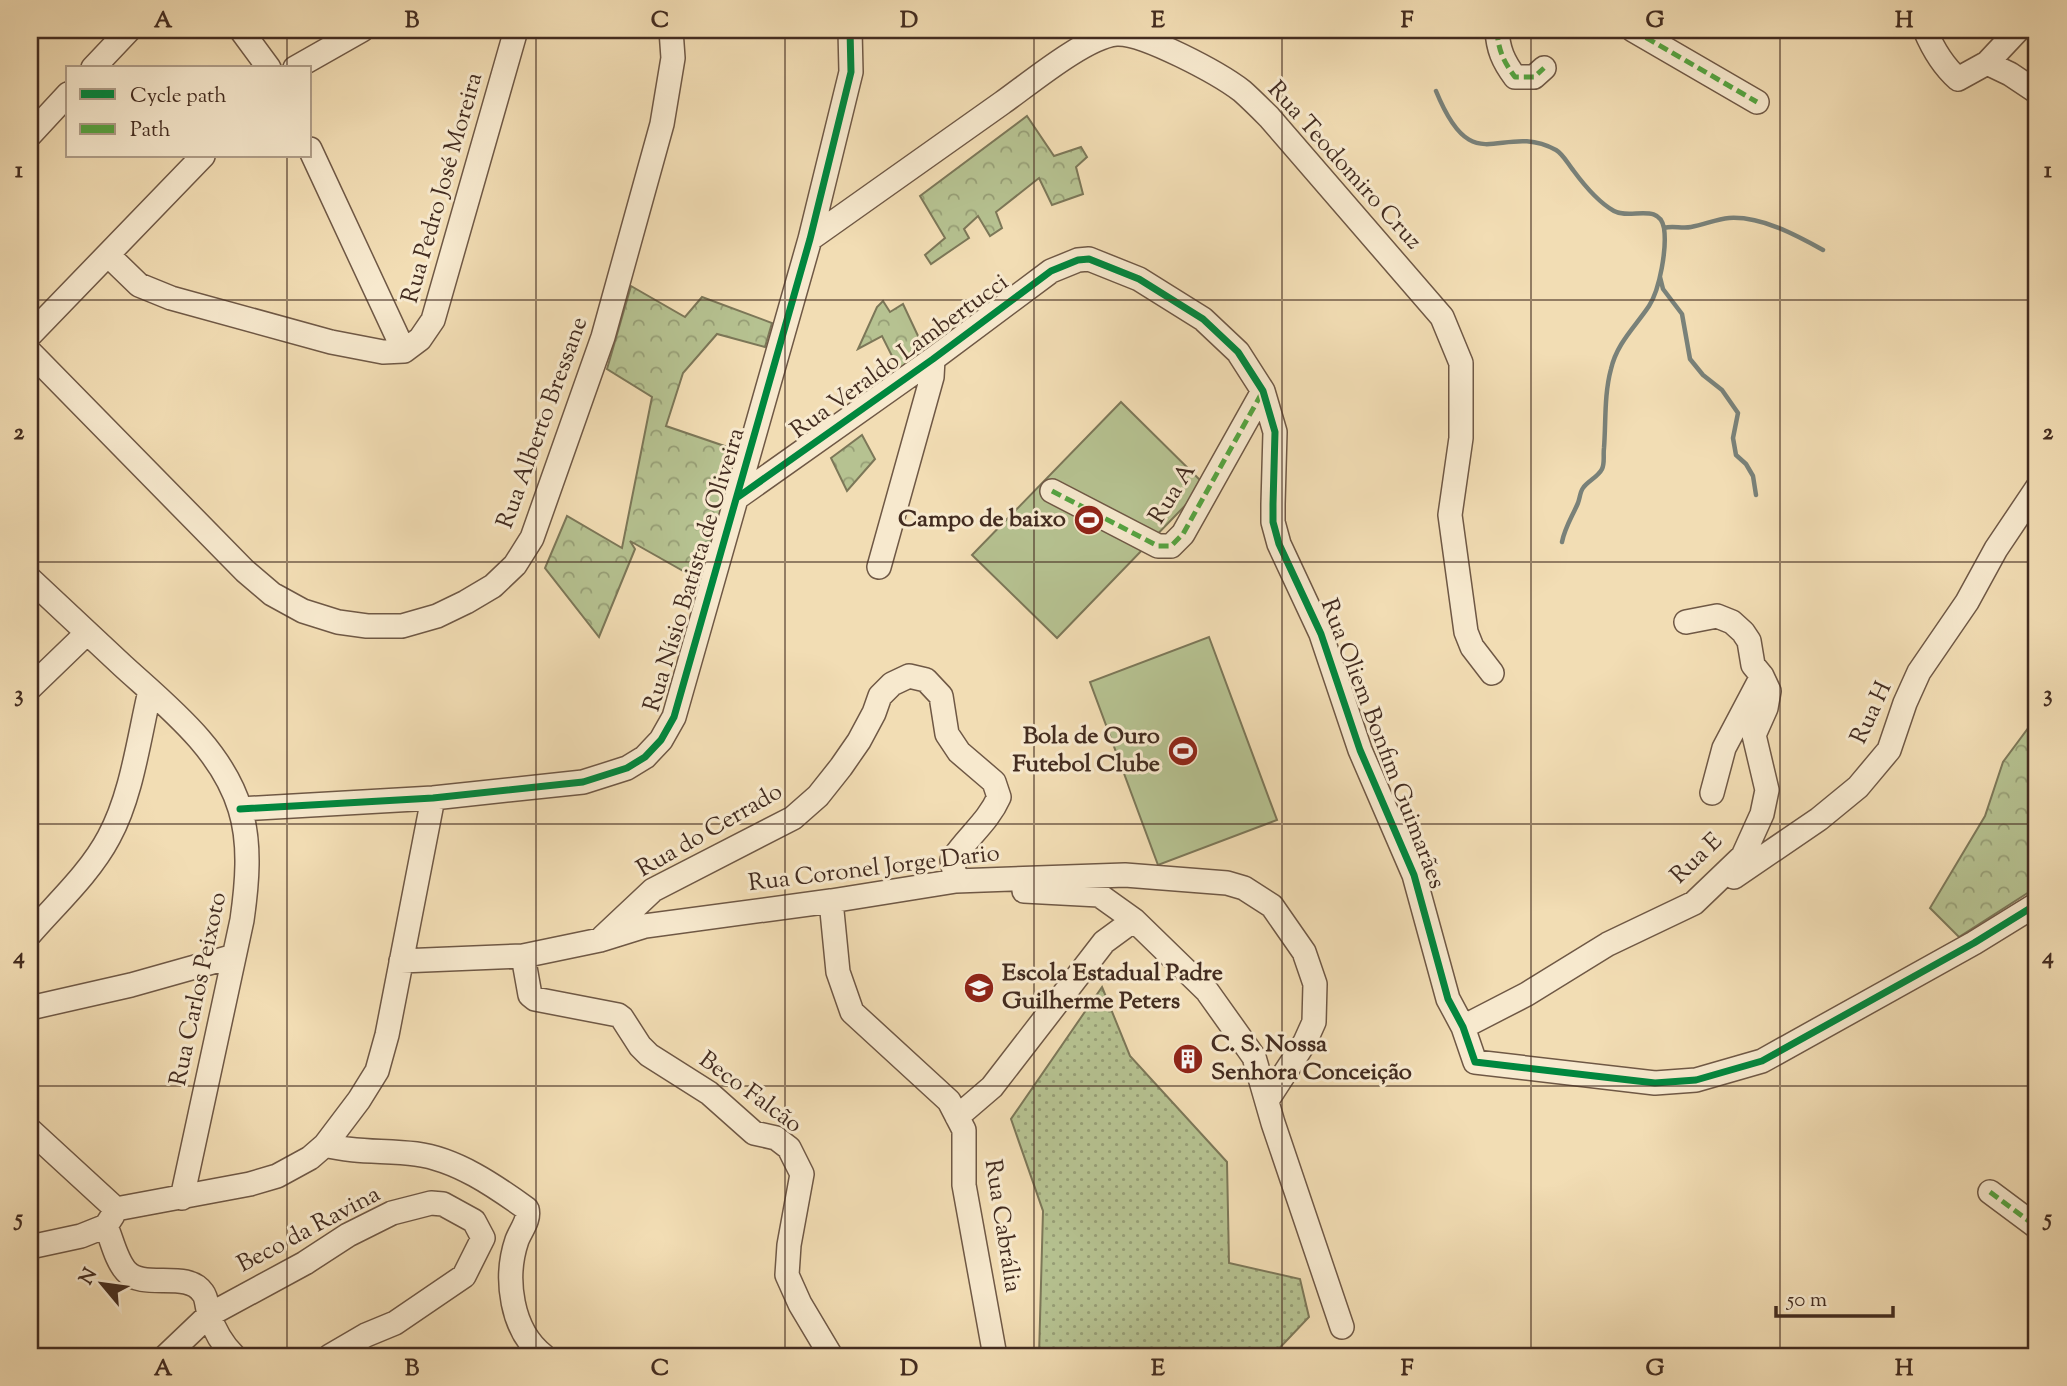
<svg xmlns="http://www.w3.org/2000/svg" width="2067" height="1386" font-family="'Sorts Mill Goudy',serif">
<defs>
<pattern id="grass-dots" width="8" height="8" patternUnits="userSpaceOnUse" patternTransform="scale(1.75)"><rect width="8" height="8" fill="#b6c291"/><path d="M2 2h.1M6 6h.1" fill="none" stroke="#969e76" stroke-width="1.8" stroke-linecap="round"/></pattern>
<pattern id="forest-crowns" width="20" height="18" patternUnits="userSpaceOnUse" patternTransform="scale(1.75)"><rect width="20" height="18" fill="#b6c291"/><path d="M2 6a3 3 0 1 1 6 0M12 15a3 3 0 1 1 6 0" fill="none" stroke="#969e76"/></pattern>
</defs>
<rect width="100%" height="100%" fill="#f2ddb4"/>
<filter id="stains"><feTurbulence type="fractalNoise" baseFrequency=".00286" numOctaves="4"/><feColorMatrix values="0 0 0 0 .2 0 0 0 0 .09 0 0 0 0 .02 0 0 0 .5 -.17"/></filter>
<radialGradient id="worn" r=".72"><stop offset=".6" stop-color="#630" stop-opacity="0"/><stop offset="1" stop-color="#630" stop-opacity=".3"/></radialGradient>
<!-- grass -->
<path fill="url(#grass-dots)" stroke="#7c7758" stroke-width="2" d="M 1102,987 L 1130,1056 L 1227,1162 L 1229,1263 L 1300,1279 L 1309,1317 L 1272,1356 L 1039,1356 L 1043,1211 L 1011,1119 Z"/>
<!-- forest -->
<path fill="url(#forest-crowns)" stroke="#7c7758" stroke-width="2" d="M 1027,116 L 1054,156 L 1081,147 L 1087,157 L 1076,167 L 1083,194 L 1052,205 L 1039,178 L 996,212 L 1002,228 L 990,236 L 978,216 L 964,229 L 969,238 L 931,264 L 925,255 L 945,238 L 920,196 Z
M 631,286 L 685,317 L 702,297 L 772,323 L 765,347 L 717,334 L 683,373 L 666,426 L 745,453 L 708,585 L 630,541 L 635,549 L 599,637 L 545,568 L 567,516 L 622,548 L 652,397 L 607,369 Z
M 883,301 L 890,312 L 903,304 L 927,355 L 901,374 L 882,336 L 858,349 L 877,307 Z
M 862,435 L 875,459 L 847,491 L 831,458 Z
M 2037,716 L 2037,887 L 1959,937 L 1930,908 L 1985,816 L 2003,762 Z"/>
<!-- pitch -->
<path fill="#b6c291" stroke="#7c7758" stroke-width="2" d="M 1121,402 L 1205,485 L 1057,638 L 972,555 Z
M 1209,637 L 1277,820 L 1158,865 L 1090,682 Z"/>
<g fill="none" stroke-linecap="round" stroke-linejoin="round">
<!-- stream -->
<path stroke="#798179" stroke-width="4.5" d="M 1436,91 C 1474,184 1500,120 1556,150 C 1563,154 1568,164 1573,170 C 1584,185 1598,202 1614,211 C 1630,220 1659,202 1664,228 C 1667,248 1660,289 1649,306 C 1635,327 1617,343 1611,369 C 1604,395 1606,422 1604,448 C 1603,455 1605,463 1602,469 C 1598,477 1588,481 1583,488 C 1580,492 1580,498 1578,503 C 1572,517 1565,527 1562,542
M 1664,228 C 1673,225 1681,229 1691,227 C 1704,225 1716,219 1729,218 C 1761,216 1796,235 1823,250
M 1660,277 L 1663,289 L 1682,314 L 1690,359 L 1703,375 L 1722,390 L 1738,413 L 1733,438 L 1736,455 L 1746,464 L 1753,476 L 1756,495"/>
<!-- minor casing -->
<g stroke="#6f5845" stroke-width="26">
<path id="minor" d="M 241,30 L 269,68
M 1497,30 C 1498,49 1503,61 1515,77 L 1534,77 L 1544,68
M 1633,30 L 1757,102
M 1925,30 C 1933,49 1942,65 1958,79 L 1987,63 L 2018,30
M 1987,63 L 2010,74 L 2037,92
M 93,68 L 129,30
M 295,68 L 362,30
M 30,135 L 68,94
M 310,149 L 404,351
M 810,239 C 874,194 938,148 1002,103 C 1029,84 1085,37 1116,34 C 1143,32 1220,74 1242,91 C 1251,99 1260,108 1269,117 L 1442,317 L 1461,363 L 1461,438 L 1450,515 L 1466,632 L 1472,647 L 1492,673
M 108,255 L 139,285 L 171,298 L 331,342 L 383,352 L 404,351
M 30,335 L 203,156
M 404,351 L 420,339 L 433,320 L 516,30
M 30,352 L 245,571 L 272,594 L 303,611 L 338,622 L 367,626 L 402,626 L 437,616 L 466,602 L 493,586 L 515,565 L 532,538 L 603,337 L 662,124 L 673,58 L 671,30
M 1052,491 L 1158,546 L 1171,546 L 1183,534 L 1263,391
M 738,497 L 933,359 L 1051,271 L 1078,260 L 1089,259 L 1139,279 L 1203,319 L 1238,352 L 1263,391 L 1275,432 L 1273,504 L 1273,522 L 1279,544 L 1321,634 L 1360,750 L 1414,875 L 1448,999 L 1463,1027 L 1475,1062 L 1655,1083 L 1696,1080 L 1762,1061 L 1974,943 L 2037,904
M 879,567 L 932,377 L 933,359
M 30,579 C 61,608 92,637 123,666 C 168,707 222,749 240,809 C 251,844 247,885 242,920 L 182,1198
M 30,688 L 87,633
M 1712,793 L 1724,748 L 1762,676
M 240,809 L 433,798 L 583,782 L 627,768 L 645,757 L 661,740 L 674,717 L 810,239 L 851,72 L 850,30
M 1734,877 L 1819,819 L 1858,787 L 1889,750 L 1905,703 L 1919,672 L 1967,602 L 1996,549 L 2037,488
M 1024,891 L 1099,895 L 1134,920 L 1207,991 L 1254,1057 L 1273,1123 L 1342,1327
M 831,901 L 838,972 L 852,1012 L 949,1101 L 964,1130 L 964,1185 L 995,1356
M 30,934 C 57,903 90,873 109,837 C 132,795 139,737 150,691
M 603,937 L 653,890 L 793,818 L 818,796 L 841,767 L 859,741 L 874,713 L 880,696 L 892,684 L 909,676 L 926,680 L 941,696 L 947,734 L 959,752 L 994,782 L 999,797 C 988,822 967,837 952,860 L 956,881
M 523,956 L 530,995 L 535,999 L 618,1015 L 622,1018 L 640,1046 L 649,1055 L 709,1093 L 754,1133 L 776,1138 L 789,1148 L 802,1174 L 789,1245 L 787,1275 L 800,1304 L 831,1356
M 401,961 L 523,956 L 600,940 L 645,926 L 831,901 L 956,881 L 1125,875 L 1227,883 L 1244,888 L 1272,906 L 1304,952 L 1315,984 L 1314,1022 L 1305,1042 L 1268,1099
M 30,1008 L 131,985 L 234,956
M 1463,1027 L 1527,994 L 1608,944 L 1694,903 L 1743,856 L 1762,814 L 1767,790 L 1754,735 L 1766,708 L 1769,691 L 1762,676 L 1753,665 L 1749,641 L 1743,632 L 1732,622 L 1717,616 L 1686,622
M 957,1117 L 992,1087 L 1104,942 L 1134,920
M 30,1130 L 116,1209
M 325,1145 C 355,1153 386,1150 416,1154 C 456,1159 495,1186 527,1209 C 530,1219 521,1230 517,1240 C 504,1278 511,1331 544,1356
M 1990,1192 L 2037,1227
M 116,1209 L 250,1184 L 277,1176 L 310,1158 L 325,1145 L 359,1100 L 377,1071 L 387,1035 L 433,798
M 106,1226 C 112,1240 116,1260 126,1271 C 143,1291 187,1269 203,1293 C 207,1298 207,1308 209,1314 C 214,1330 222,1344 234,1356
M 30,1247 L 81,1236 L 106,1226 L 113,1215
M 166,1356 L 209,1315 L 305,1263 L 348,1235 L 392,1213 L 431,1203 L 443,1204 L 474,1221 L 483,1238
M 330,1356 L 366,1335 L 395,1323 L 464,1276 L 483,1238"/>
</g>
<!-- minor -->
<use href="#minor" stroke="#f7e9ce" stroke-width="23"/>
<!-- quiet -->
<path stroke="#55a441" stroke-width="5" stroke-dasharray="10 5" stroke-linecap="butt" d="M 1497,30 C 1498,49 1503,61 1515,77 L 1534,77 L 1544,68
M 1633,30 L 1757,102
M 1052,491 L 1158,546 L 1171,546 L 1183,534 L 1263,391
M 1990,1192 L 2037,1227"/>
<!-- cycleway casing -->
<g stroke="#f7e9ce" stroke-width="11">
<path id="cycleway" d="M 738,497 L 933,359 L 1051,271 L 1078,260 L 1089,259 L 1139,279 L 1203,319 L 1238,352 L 1263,391 L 1275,432 L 1273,504 L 1273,522 L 1279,544 L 1321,634 L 1360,750 L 1414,875 L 1448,999 L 1463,1027 L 1475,1062 L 1655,1083 L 1696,1080 L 1762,1061 L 1974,943 L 2037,904
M 240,809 L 433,798 L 583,782 L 627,768 L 645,757 L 661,740 L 674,717 L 810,239 L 851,72 L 850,30"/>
</g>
<!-- cycleway -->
<use href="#cycleway" stroke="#00873e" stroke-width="7"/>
</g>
<!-- grid -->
<path fill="none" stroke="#432c20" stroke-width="2" stroke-opacity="0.55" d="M 287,30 L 287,68M 536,30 L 536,1356M 785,30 L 785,1356M 1034,30 L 1034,1356M 1282,30 L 1282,1356M 1531,30 L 1531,1356M 1780,30 L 1780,1356M 287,156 L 287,1356M 30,300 L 2037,300M 30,562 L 2037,562M 30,824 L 2037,824M 30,1086 L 2037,1086"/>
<!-- icons -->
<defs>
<g id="stadium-disc" transform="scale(1.575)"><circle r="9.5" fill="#8f2418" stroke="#f7e9ce"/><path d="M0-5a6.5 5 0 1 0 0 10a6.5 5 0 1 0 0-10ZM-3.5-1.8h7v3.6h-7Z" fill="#fff"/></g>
<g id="school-disc" transform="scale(1.575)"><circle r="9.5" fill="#8f2418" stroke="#f7e9ce"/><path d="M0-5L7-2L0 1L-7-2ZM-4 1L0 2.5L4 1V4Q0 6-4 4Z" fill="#fff"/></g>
<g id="building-disc" transform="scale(1.575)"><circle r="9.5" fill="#8f2418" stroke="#f7e9ce"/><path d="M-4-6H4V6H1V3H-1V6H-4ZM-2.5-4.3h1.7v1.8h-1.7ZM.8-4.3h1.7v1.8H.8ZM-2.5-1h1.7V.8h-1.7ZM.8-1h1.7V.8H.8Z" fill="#fff"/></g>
</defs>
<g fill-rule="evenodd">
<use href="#stadium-disc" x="1089" y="520"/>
<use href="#stadium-disc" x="1183" y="751"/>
<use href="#school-disc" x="979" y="988"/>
<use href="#building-disc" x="1188" y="1059"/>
</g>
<g text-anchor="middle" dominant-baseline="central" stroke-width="6" stroke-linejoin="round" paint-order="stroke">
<!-- street labels -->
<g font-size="24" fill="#432c20" stroke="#f7e9ce">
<text transform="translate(1344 166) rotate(48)">Rua Teodomiro Cruz</text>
<text transform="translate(443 188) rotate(-74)">Rua Pedro José Moreira</text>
<text transform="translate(900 357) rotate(-36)">Rua Veraldo Lambertucci</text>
<text transform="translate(543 423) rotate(-70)">Rua Alberto Bressane</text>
<text transform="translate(1173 494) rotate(-58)">Rua A</text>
<text transform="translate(695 570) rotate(-73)">Rua Nísio Batista de Oliveira</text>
<text transform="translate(1872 713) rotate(-65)">Rua H</text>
<text transform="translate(1382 744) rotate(69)">Rua Oliem Bonfim Guimarães</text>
<text transform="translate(710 831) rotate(-30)">Rua do Cerrado</text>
<text transform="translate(1697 859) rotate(-44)">Rua E</text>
<text transform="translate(874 869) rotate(-7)">Rua Coronel Jorge Dario</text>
<text transform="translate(199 989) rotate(-78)">Rua Carlos Peixoto</text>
<text transform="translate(750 1093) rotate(36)">Beco Falcão</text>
<text transform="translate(1002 1226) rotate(81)">Rua Cabrália</text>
<text transform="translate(309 1230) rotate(-28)">Beco da Ravina</text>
</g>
<!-- poi labels -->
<g font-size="24" font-weight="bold" fill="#432c20" stroke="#f7e9ce" text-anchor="end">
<text x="1066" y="520">Campo de baixo</text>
<text x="1160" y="737">Bola de Ouro<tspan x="1160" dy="28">Futebol Clube</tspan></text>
<text x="1002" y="974" text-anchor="start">Escola Estadual Padre<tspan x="1002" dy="28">Guilherme Peters</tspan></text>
<text x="1211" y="1045" text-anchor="start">C. S. Nossa<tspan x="1211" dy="28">Senhora Conceição</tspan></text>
</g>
</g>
<!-- margin -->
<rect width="2067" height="1386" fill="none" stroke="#f2ddb4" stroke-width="77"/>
<!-- legend -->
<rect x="66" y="66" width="245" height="91" fill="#f7e9ce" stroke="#af9d88" stroke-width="2"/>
<rect x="80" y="89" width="35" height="10" fill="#00873e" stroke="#af9d88" stroke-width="2"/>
<text x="130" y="102" font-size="21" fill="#432c20">Cycle path</text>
<rect x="80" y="124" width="35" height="10" fill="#55a441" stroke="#af9d88" stroke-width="2"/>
<text x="130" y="136" font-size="21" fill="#432c20">Path</text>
<!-- north arrow -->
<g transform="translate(102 1284) rotate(299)" stroke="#f7e9ce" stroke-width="5" paint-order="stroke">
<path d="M0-5L12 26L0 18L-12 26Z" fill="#432c20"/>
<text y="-10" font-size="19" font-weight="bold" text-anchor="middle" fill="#432c20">N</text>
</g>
<!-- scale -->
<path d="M1776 1306v10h117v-10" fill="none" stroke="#432c20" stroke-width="3.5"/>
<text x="1787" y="1306" font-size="21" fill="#432c20" stroke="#f7e9ce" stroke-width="5" paint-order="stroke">50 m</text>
<rect x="38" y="38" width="1990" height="1310" fill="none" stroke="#432c20" stroke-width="2.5"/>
<g font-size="23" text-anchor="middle" font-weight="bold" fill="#432c20">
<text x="163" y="27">A</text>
<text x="412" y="27">B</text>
<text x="660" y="27">C</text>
<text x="909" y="27">D</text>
<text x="1158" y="27">E</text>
<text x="1407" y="27">F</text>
<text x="1655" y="27">G</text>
<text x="1904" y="27">H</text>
<text x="19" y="177">1</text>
<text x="2048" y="177">1</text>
<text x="19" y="439">2</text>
<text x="2048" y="439">2</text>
<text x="19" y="701">3</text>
<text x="2048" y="701">3</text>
<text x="19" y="963">4</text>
<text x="2048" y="963">4</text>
<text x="19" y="1225">5</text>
<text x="2048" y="1225">5</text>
<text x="163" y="1375">A</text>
<text x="412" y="1375">B</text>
<text x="660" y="1375">C</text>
<text x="909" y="1375">D</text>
<text x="1158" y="1375">E</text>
<text x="1407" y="1375">F</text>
<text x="1655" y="1375">G</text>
<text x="1904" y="1375">H</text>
</g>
<rect width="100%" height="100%" filter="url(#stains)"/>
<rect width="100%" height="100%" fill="url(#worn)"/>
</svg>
